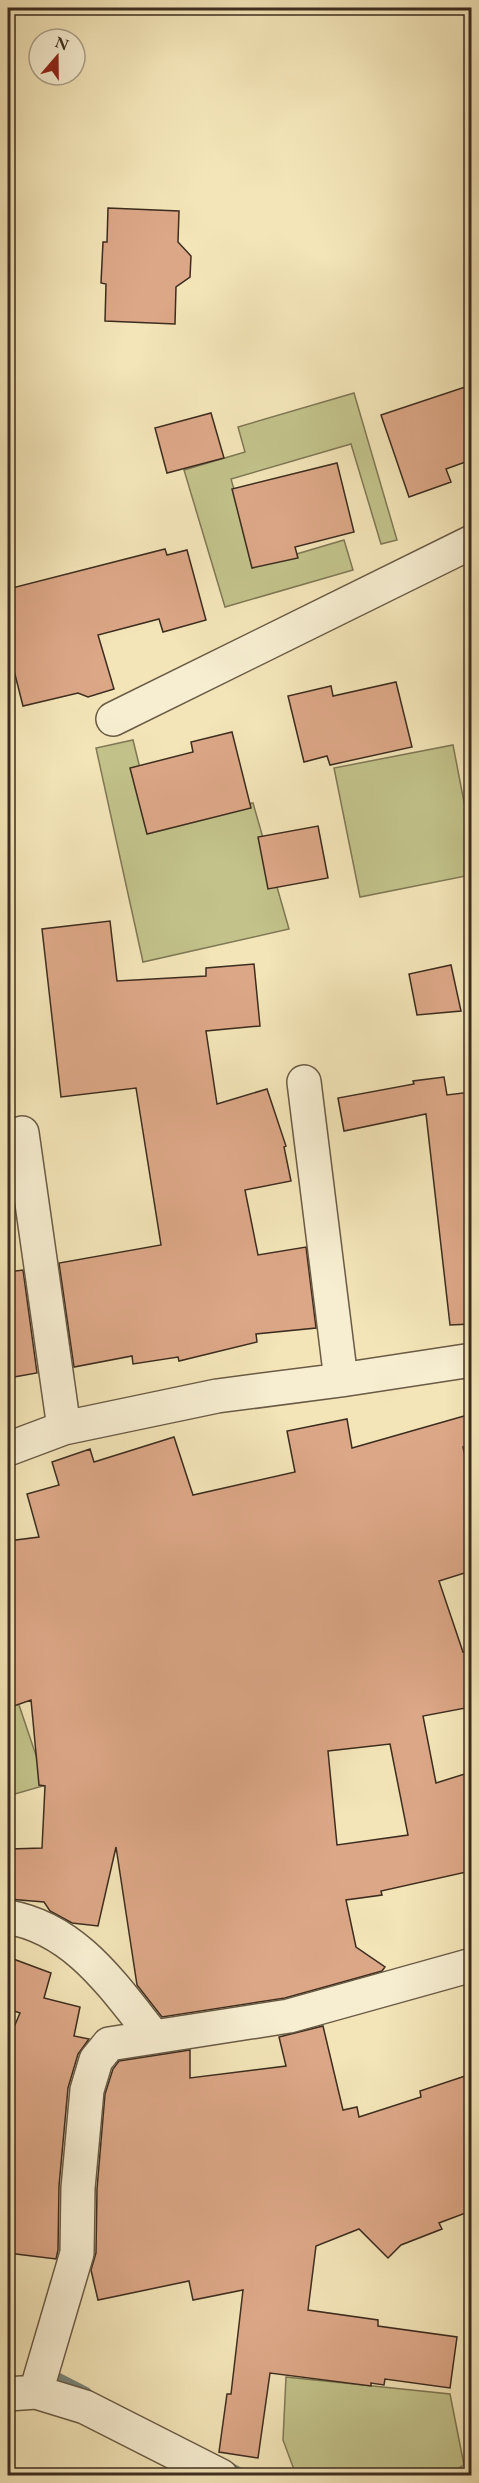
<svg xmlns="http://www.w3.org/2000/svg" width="479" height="2483" font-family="'EB Garamond',serif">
<rect width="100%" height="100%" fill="#f3e5b8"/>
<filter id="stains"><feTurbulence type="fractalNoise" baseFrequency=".00333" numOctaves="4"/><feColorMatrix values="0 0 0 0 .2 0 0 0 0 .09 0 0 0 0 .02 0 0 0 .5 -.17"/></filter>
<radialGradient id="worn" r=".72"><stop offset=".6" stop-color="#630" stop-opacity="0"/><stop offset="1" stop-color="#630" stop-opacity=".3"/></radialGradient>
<!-- green -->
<path fill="#c2c28a" stroke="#7f7854" stroke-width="1.5" d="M 354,393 L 397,540 L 381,544 L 351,444 L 231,479 L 256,566 L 344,540 L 353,570 L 225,607 L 184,470 L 245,452 L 238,427 Z
M 133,740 L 154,825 L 253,803 L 289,929 L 143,962 L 96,748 Z
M 453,745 L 471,838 L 471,875 L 360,897 L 334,768 Z
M 18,1702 L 46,1785 L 8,1796 L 8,1766 L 12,1764 L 8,1752 L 8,1705 Z
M 286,2377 L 450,2394 L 464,2465 L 448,2475 L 296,2475 L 283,2440 Z"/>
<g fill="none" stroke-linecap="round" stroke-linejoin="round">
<!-- stream -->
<path stroke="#77837a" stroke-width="12" d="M 42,2375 L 49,2374 L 86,2393
M 224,2465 L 244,2476"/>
</g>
<!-- building -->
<path fill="#dca787" stroke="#3c2d1f" stroke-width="1.5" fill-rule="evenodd" d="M 108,208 L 179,211 L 178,242 L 191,256 L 190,277 L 176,287 L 175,324 L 105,321 L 106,284 L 101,283 L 103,242 L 107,242 Z
M 471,385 L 471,460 L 446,469 L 451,482 L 409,497 L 381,415 Z
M 211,413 L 224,458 L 167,473 L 155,428 Z
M 337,463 L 354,532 L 295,547 L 298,558 L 252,568 L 232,489 Z
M 165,549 L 167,555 L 187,550 L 206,620 L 163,632 L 159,619 L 98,635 L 114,689 L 88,697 L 78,693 L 23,706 L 8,647 L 8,589 Z
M 396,682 L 412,747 L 330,765 L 327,756 L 304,762 L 288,696 L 331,686 L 333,696 Z
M 232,732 L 251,808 L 147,834 L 130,768 L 193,752 L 191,742 Z
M 318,826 L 328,878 L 268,889 L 258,837 Z
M 110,921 L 117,981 L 206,976 L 206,968 L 254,964 L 260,1026 L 206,1031 L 217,1104 L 267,1089 L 286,1146 L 284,1147 L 291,1181 L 245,1190 L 258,1255 L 306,1247 L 316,1328 L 256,1334 L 257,1342 L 179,1361 L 178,1357 L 133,1364 L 132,1356 L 74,1367 L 59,1263 L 161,1245 L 136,1088 L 61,1097 L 42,929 Z
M 451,965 L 461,1011 L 417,1015 L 409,974 Z
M 444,1077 L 447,1095 L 471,1092 L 471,1170 L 466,1171 L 471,1213 L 471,1324 L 450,1325 L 426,1114 L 344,1131 L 338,1098 L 414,1084 L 413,1081 Z
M 23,1270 L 37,1373 L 8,1378 L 8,1272 Z
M 471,1414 L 471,1445 L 463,1447 L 471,1483 L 471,1571 L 439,1581 L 463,1652 L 471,1650 L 471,1707 L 423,1716 L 436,1783 L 471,1772 L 471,1871 L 381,1891 L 382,1895 L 346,1900 L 356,1947 L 385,1967 L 382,1971 L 285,1998 L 162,2017 L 137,1985 L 116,1847 L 98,1926 L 72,1923 L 50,1911 L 44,1902 L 8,1899 L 8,1854 L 10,1854 L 10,1849 L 42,1848 L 45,1786 L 39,1785 L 31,1700 L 8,1708 L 8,1541 L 39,1537 L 27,1494 L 59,1485 L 52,1462 L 90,1449 L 94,1462 L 174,1437 L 193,1495 L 295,1472 L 287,1431 L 347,1419 L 352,1448 ZM 390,1744 L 408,1835 L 337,1845 L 328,1751 Z
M 8,1957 L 51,1973 L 44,1998 L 80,2007 L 74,2036 L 89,2039 L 78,2054 L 68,2088 L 59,2186 L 58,2250 L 56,2259 L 8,2253 L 8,2041 L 20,2013 L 8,2009 Z
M 323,2026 L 343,2110 L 357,2107 L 359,2117 L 421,2097 L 420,2091 L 471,2074 L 471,2211 L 439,2223 L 442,2229 L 401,2245 L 388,2258 L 359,2229 L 316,2246 L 308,2310 L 378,2320 L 378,2326 L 457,2337 L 450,2388 L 385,2379 L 384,2385 L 371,2383 L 371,2386 L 270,2373 L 258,2458 L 219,2452 L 227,2394 L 231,2394 L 243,2290 L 193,2300 L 189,2281 L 98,2300 L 91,2270 L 96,2253 L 97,2189 L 105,2094 L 113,2069 L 119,2061 L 190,2050 L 190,2078 L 286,2066 L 279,2037 Z"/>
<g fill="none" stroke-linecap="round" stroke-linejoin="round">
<!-- street casing -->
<g stroke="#6a5b45" stroke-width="36">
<path id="street" d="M 113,719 L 472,542
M 304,1082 L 341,1380
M 22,1133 L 64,1428
M 8,1449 L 64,1428 L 217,1396 L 341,1380 L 472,1360
M 8,1917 C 76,1929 113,1986 154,2037
M 36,2392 L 77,2253 L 78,2188 L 87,2090 L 96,2060 L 109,2044 L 289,2016 L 472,1965
M 8,2394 L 36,2392 L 85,2407 L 221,2476"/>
</g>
<!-- street -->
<use href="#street" stroke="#f7eed1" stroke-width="33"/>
</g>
<!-- margin -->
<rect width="479" height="2483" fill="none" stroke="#f3e5b8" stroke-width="30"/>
<rect x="9" y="9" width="461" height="2465" fill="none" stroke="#3c2d1f" stroke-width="3"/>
<rect x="15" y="15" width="449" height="2453" fill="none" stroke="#3c2d1f" stroke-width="1.5"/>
<!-- north arrow -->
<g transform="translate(57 57) rotate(20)"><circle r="28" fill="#f7eed1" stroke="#aca18a" stroke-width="1.5"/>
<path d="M0-4.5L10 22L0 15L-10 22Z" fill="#8f2418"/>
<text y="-9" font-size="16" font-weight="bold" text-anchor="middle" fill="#3c2d1f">N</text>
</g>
<rect width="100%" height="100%" filter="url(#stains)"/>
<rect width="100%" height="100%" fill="url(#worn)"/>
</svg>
